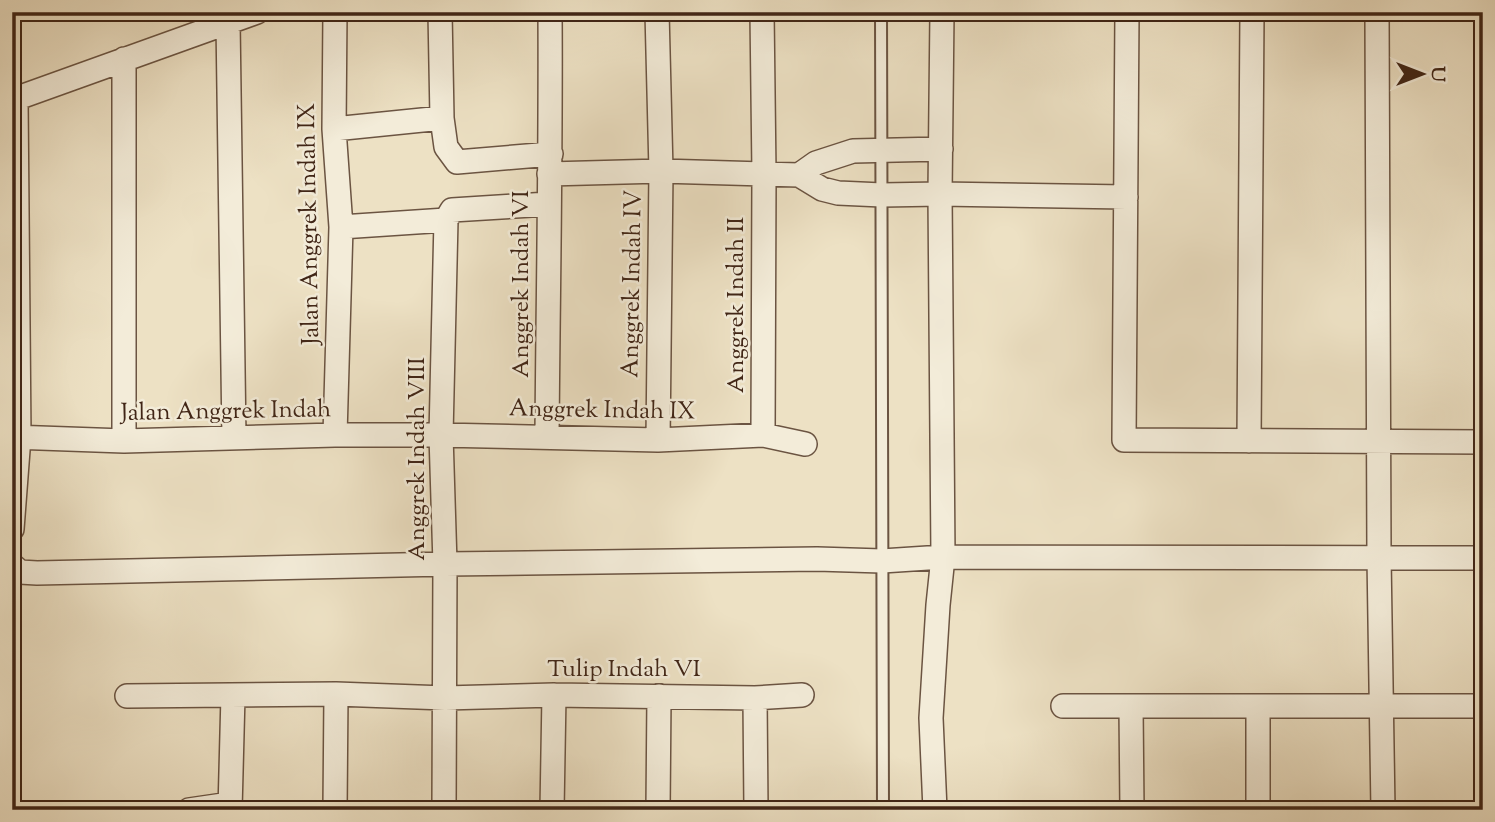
<svg xmlns="http://www.w3.org/2000/svg" width="1495" height="822" font-family="'Sorts Mill Goudy',serif">
<rect width="100%" height="100%" fill="#ede1c4"/>
<filter id="stains"><feTurbulence type="fractalNoise" baseFrequency=".00286" numOctaves="4"/><feColorMatrix values="0 0 0 0 .2 0 0 0 0 .09 0 0 0 0 .02 0 0 0 .5 -.17"/></filter>
<radialGradient id="worn" r=".72"><stop offset=".6" stop-color="#630" stop-opacity="0"/><stop offset="1" stop-color="#630" stop-opacity=".3"/></radialGradient>
<g fill="none" stroke-linecap="round" stroke-linejoin="round">
<!-- lane casing -->
<g stroke="#6b5442" stroke-width="14">
<path id="lane" d="M 881,12 L 883,810"/>
</g>
<!-- street casing -->
<g stroke="#6b5442" stroke-width="26">
<path id="street" d="M 335,12 L 334,129 L 341,227 L 335,435
M 440,12 L 442,118
M 657,12 L 661,171 L 658,440
M 762,12 L 764,174 L 763,435
M 1127,12 L 1124,440 L 1483,442
M 1377,12 L 1379,557 L 1383,810
M 228,22 L 234,438
M 12,100 L 257,12
M 334,129 L 442,118 L 446,147 L 457,162 L 551,154
M 549,174 L 661,171 L 799,175 L 822,189 L 838,193 L 882,195 L 940,194 L 1126,197
M 799,175 L 816,163 L 853,151 L 941,149
M 341,227 L 446,220 L 452,210 L 548,204
M 12,437 L 124,441 L 335,435 L 441,435 L 658,440 L 763,435 L 805,444
M 547,437 C 548,295 551,154 550,12
M 124,441 L 124,59
M 1249,441 L 1252,12
M 12,529 L 19,437 L 16,99
M 12,565 L 20,572 L 37,573 L 445,564 L 817,559 L 882,561 L 943,557 L 1483,558
M 127,696 L 336,694 L 445,698 L 554,695 L 755,698 L 802,695
M 755,698 L 756,810
M 1063,706 L 1483,706
M 1131,706 L 1132,810
M 1258,706 L 1258,810
M 189,810 L 230,804
M 230,810 L 233,695
M 335,810 L 336,694
M 444,810 L 445,564 L 441,435 L 446,220
M 552,810 L 554,695
M 658,810 L 659,696
M 935,810 L 931,718 L 938,605 L 943,557 L 940,194 L 942,12"/>
</g>
<!-- lane -->
<use href="#lane" stroke="#f3ecd9" stroke-width="10"/>
<!-- street -->
<use href="#street" stroke="#f3ecd9" stroke-width="23"/>
</g>
<g text-anchor="middle" dominant-baseline="central" stroke-width="5" stroke-linejoin="round" paint-order="stroke">
<!-- street labels -->
<g font-size="24" fill="#402516" stroke="#f3ecd9">
<text transform="translate(310 224) rotate(-91)">Jalan Anggrek Indah IX</text>
<text transform="translate(522 284) rotate(-90)">Anggrek Indah VI</text>
<text transform="translate(633 284) rotate(-89)">Anggrek Indah IV</text>
<text transform="translate(737 305) rotate(-90)">Anggrek Indah II</text>
<text transform="translate(602 411) rotate(1)">Anggrek Indah IX</text>
<text transform="translate(226 412) rotate(-1)">Jalan Anggrek Indah</text>
<text transform="translate(418 459) rotate(-90)">Anggrek Indah VIII</text>
<text x="624" y="670">Tulip Indah VI</text>
</g>
</g>
<!-- margin -->
<rect width="1495" height="822" fill="none" stroke="#ede1c4" stroke-width="42"/>
<rect x="14" y="14" width="1467" height="794" fill="none" stroke="#402516" stroke-width="3.5"/>
<rect x="21" y="21" width="1453" height="780" fill="none" stroke="#402516" stroke-width="2"/>
<!-- north arrow -->
<g transform="translate(1422 74) rotate(90)" stroke="#f3ecd9" stroke-width="5" paint-order="stroke">
<path d="M0-5L12 26L0 18L-12 26Z" fill="#402516"/>
<text y="-10" font-size="19" font-weight="bold" text-anchor="middle" fill="#402516">U</text>
</g>
<rect width="100%" height="100%" filter="url(#stains)"/>
<rect width="100%" height="100%" fill="url(#worn)"/>
</svg>
